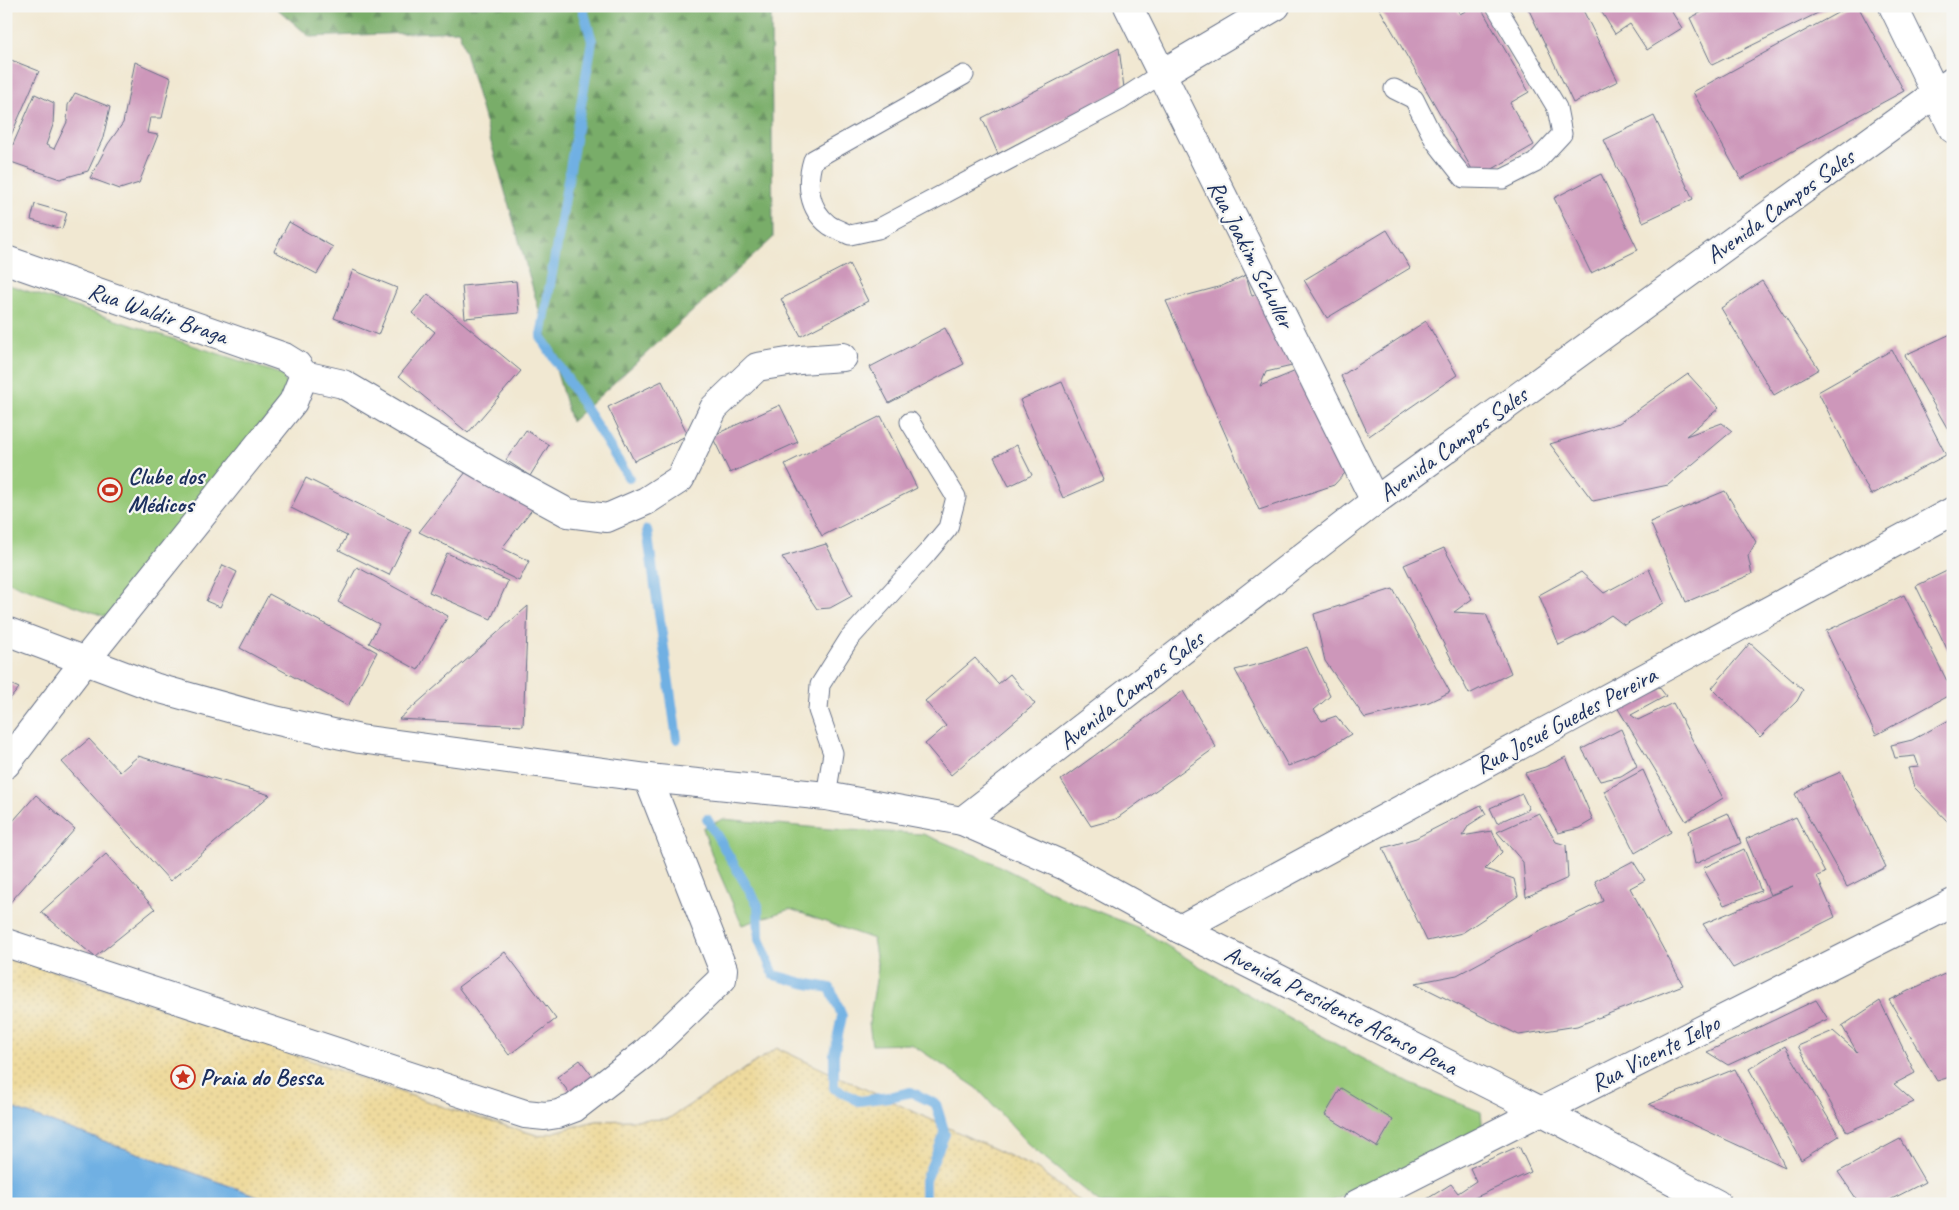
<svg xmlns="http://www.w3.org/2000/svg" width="1959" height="1210" font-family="Caveat,sans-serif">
<defs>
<pattern id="forest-firs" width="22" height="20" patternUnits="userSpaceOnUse" patternTransform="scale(1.25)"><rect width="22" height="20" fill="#79ad69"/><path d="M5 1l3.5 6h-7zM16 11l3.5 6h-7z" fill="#628d5a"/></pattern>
<pattern id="sand-dots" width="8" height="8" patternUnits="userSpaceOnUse" patternTransform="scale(1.25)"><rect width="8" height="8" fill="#eeda9e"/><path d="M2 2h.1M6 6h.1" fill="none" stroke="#ccbb8a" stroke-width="1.8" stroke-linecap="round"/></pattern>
</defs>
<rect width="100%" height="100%" fill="#f6f6f2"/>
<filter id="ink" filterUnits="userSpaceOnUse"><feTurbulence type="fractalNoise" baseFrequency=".02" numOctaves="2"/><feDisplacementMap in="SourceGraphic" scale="10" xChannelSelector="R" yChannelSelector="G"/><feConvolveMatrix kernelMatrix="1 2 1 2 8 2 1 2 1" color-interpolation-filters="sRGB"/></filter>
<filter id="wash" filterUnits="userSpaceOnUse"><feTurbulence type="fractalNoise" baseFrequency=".0096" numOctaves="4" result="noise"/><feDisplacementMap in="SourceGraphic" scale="20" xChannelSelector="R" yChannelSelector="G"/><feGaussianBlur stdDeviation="1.12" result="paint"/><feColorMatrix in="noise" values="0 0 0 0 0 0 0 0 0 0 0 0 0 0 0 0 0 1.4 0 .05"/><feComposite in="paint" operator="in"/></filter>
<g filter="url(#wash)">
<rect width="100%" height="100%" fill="#f1e8d2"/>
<!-- grass -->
<path fill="#97c979" stroke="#597c6c" d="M 6,284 L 283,375 L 286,385 L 282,399 L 115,620 L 6,581 Z
M 723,819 L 830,829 L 923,834 L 983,858 L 1062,897 L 1139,928 L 1215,976 L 1334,1043 L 1411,1084 L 1481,1112 L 1483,1132 L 1326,1204 L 1101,1204 L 1028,1144 L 977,1088 L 911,1044 L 872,1045 L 869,1023 L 878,968 L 873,939 L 790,909 L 742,925 L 714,861 L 703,828 Z"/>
<!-- forest -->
<path fill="url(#forest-firs)" stroke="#4a6e64" d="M 274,6 L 791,6 L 771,13 L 773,238 L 571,422 L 459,31 L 310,37 Z"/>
<!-- sand -->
<path fill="url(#sand-dots)" stroke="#84847e" d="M 6,954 L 452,1110 L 540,1136 L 595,1121 L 668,1119 L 777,1048 L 1037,1169 L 1084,1204 L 280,1204 L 6,1106 Z"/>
<!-- water -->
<path fill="#6fb0e3" stroke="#4570a0" d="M 6,1106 L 280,1204 L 6,1204 Z"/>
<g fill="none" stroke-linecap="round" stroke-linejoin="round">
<!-- stream -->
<path stroke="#6fb0e3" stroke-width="10" d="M 582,6 L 592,41 L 541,337 L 629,478
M 647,530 L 677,739
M 707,819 L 758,905 L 759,939 L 774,975 L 803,983 L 830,988 L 842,1016 L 834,1054 L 834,1088 L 859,1101 L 889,1097 L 911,1092 L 936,1104 L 945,1134 L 925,1180 L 925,1204"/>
</g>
<g id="blocks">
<!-- building -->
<path fill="#cd97ba" d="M 1378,6 L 1455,6 L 1460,14 L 1474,6 L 1480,6 L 1529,92 L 1510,103 L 1534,145 L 1477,178 Z
M 1527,6 L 1581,6 L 1618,81 L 1573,103 Z
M 1598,6 L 1668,6 L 1682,28 L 1647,50 L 1630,24 L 1615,34 Z
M 1714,6 L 1827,6 L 1828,8 L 1712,65 L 1690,18 Z
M 1850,6 L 1858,6 L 1904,91 L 1741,179 L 1693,92 Z
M 1119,48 L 1124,88 L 998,154 L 982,118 Z
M 6,58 L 39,71 L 6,147 Z
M 135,62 L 171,78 L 162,118 L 150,118 L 147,133 L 158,135 L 139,183 L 120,189 L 90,178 L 108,144 L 123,123 Z
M 75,93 L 110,107 L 103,138 L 88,171 L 60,179 L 11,162 L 11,149 L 35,94 L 54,103 L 53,125 L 46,145 L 54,149 L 67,122 L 68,105 Z
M 1654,116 L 1693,199 L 1643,222 L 1604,140 Z
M 1601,174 L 1638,250 L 1591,273 L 1554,198 Z
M 35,204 L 67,213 L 62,229 L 31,220 Z
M 289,222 L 333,247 L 317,274 L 274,251 Z
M 1387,230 L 1410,268 L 1327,318 L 1304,280 Z
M 849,264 L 868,301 L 801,336 L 781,299 Z
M 353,270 L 397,288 L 378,335 L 334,318 Z
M 1246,275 L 1252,296 L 1259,294 L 1292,366 L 1266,372 L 1260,386 L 1308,366 L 1303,385 L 1345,473 L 1334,485 L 1259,510 L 1166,301 L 1222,286 Z
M 516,281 L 519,313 L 465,318 L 462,286 Z
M 1762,281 L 1819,369 L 1774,395 L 1721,308 Z
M 428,294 L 521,371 L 468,433 L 399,376 L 435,332 L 412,313 Z
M 1426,321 L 1457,375 L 1369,436 L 1341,376 Z
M 945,328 L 964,364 L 889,403 L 870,367 Z
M 1953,333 L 1953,438 L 1905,355 Z
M 1892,350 L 1946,455 L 1871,495 L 1818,392 Z
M 1688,374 L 1719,408 L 1686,436 L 1722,423 L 1732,431 L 1668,485 L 1593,501 L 1550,444 L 1619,423 Z
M 662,381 L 688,435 L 634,461 L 608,407 Z
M 1062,382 L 1104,480 L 1063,498 L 1020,400 Z
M 780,405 L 798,442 L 730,473 L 712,436 Z
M 881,416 L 917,488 L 822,536 L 785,464 Z
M 526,430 L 549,445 L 530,476 L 506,460 Z
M 1017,445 L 1032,475 L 1009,486 L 994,457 Z
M 466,472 L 541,498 L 502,548 L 529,561 L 519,581 L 419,532 Z
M 306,478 L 411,530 L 389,575 L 339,550 L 347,536 L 291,508 Z
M 1725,491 L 1756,542 L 1748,556 L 1752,574 L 1686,602 L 1650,522 Z
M 826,544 L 852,596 L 830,608 L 817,609 L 782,557 Z
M 1444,548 L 1472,599 L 1454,612 L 1486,614 L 1511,673 L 1469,694 L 1404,565 Z
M 447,553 L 508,581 L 491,619 L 429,592 Z
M 223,565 L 237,572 L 220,607 L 206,601 Z
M 357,567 L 448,616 L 418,670 L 369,643 L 379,624 L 338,602 Z
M 1953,568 L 1953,661 L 1916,586 Z
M 1649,569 L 1664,603 L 1624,625 L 1611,615 L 1585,632 L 1559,645 L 1539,595 L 1581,572 L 1604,593 Z
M 1393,589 L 1450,692 L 1429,702 L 1365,718 L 1325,661 L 1314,614 Z
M 269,594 L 377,652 L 348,706 L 240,648 Z
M 1904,595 L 1953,693 L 1876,735 L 1826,631 Z
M 528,606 L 523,726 L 399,719 Z
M 1750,643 L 1803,690 L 1797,701 L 1760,737 L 1712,688 Z
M 1307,647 L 1330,696 L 1314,710 L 1322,721 L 1336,716 L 1351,734 L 1316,756 L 1288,766 L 1235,670 L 1271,661 Z
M 975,658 L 998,684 L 1010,674 L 1035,704 L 951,775 L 925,744 L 946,726 L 925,701 Z
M 6,682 L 19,688 L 6,704 Z
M 1659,687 L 1666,696 L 1631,715 L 1638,720 L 1673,703 L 1723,798 L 1686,821 L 1617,707 Z
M 1183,691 L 1216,747 L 1116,819 L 1091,826 L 1061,780 Z
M 1953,718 L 1953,827 L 1914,787 L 1908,768 L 1919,767 L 1915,756 L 1895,758 L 1891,745 L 1912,740 Z
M 1621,729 L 1637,766 L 1621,776 L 1600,781 L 1582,749 Z
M 89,739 L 120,772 L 138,756 L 270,795 L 170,881 L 62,762 Z
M 1566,757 L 1593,820 L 1579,828 L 1558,833 L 1525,773 L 1545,767 Z
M 1643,770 L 1671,832 L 1635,853 L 1604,791 Z
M 1841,772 L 1886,867 L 1847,887 L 1795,794 L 1812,784 Z
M 1522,794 L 1529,809 L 1497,823 L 1490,808 Z
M 36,795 L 75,829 L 6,907 L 6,829 Z
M 1481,805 L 1486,814 L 1469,825 L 1462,836 L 1492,831 L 1502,852 L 1485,869 L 1514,879 L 1518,896 L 1462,933 L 1427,941 L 1383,848 L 1416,838 Z
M 1539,813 L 1556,842 L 1566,845 L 1568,878 L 1526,897 L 1523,862 L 1497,832 Z
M 1728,813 L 1741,843 L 1695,864 L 1688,831 Z
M 1796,817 L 1825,873 L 1817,876 L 1835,917 L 1733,968 L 1703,924 L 1793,886 L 1770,895 L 1746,839 Z
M 1744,849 L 1761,891 L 1724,905 L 1703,868 Z
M 106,854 L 155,909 L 95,957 L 41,912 Z
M 1633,861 L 1645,880 L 1630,888 L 1683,985 L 1577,1026 L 1519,1035 L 1415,983 L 1457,975 L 1518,942 L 1603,901 L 1595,881 Z
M 505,952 L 556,1019 L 509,1055 L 458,987 Z
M 1953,970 L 1953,1076 L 1937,1081 L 1889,1000 Z
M 1816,1000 L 1828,1019 L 1728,1065 L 1707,1052 Z
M 1880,1001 L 1915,1073 L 1894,1084 L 1914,1102 L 1847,1132 L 1798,1046 L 1833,1031 L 1857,1052 L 1842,1026 Z
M 1785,1046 L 1839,1136 L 1801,1160 L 1749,1069 Z
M 580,1060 L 594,1078 L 571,1095 L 557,1077 Z
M 1735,1069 L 1785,1167 L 1649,1104 Z
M 1341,1088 L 1393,1120 L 1377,1147 L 1325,1115 Z
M 1900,1139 L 1925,1182 L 1882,1204 L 1860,1204 L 1838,1172 Z
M 1519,1146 L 1531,1172 L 1461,1204 L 1419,1204 L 1451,1184 L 1458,1193 L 1476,1181 L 1470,1168 Z"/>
</g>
</g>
<g filter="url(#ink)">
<use href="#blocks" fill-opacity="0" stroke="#667087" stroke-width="1"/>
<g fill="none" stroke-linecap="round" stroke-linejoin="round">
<!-- service casing -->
<g stroke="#667087" stroke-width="21">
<path id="service" d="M 964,75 L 813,160 C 806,183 808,209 829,225 C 835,229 844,232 850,235 L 878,229 L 1121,100 L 1161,74
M 1394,89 L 1414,99 L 1435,141 L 1464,178 L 1503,179 L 1535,163 L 1562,134 L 1557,108 L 1496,6
M 826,796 L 833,753 L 818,710 L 820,685 L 849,639 L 927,553 L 948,528 L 956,497 L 910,422"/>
</g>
<!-- minor casing -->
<g stroke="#667087" stroke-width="30">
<path id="minor" d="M 1128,6 L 1375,501
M 1893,6 L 1953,129
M 1161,74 L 1276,6
M 6,260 L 284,357 L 297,365 L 304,375
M 304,375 L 343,384 L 489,470 L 568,513 L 607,518 L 646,501 L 680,479 L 714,408 L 757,367 L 800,360 L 843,357
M 6,764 L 85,661 L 293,402 L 304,375
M 1180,929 L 1953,511
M 6,943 L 525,1114 L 545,1116 L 558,1114 L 574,1108 L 644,1054 L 722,979 L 723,969 L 648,778
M 1357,1204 L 1953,903"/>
</g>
<!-- tertiary casing -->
<g stroke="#667087" stroke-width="30">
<path id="tertiary" d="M 962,821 L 1375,501 L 1953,81"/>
</g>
<!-- primary casing -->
<g stroke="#667087" stroke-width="30">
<path id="primary" d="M 6,631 L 157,688 L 265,718 L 360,739 L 648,778 L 826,796 L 962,821 L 1065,866 L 1180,929 L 1541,1111 L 1717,1204"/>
</g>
<!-- service -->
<use href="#service" stroke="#fff" stroke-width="19"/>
<!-- minor -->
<use href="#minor" stroke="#fff" stroke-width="28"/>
<!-- tertiary -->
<use href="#tertiary" stroke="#fff" stroke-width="28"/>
<!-- primary -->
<use href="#primary" stroke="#fff" stroke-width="28"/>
</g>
</g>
<!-- icons -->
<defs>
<g id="stadium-ring" transform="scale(1.25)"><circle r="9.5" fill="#f6f6f2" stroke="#c8321e" stroke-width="1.5"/><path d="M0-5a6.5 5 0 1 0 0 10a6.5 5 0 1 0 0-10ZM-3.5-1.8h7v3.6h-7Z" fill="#c8321e"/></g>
<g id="sight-ring" transform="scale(1.25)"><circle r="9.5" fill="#f6f6f2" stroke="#c8321e" stroke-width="1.5"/><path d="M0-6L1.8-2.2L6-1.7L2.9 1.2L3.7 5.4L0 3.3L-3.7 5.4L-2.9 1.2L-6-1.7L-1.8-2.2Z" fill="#c8321e"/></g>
</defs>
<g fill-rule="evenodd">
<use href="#stadium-ring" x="110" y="490"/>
<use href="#sight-ring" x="183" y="1077"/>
</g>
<g text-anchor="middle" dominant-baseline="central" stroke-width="4.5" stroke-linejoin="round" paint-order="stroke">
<!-- street labels -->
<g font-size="24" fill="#1b2f5e" stroke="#f6f6f2">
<text transform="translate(1780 206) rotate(-36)">Avenida Campos Sales</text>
<text transform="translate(1251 254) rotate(63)">Rua Joakim Schuller</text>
<text transform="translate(158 313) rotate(19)">Rua Waldir Braga</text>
<text transform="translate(1453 444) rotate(-36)">Avenida Campos Sales</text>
<text transform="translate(1131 690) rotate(-38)">Avenida Campos Sales</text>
<text transform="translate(1566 720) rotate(-28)">Rua Josué Guedes Pereira</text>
<text transform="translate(1341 1010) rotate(27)">Avenida Presidente Afonso Pena</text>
<text transform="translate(1655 1053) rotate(-27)">Rua Vicente Ielpo</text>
</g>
<!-- poi labels -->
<g font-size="24" font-weight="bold" fill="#1b2f5e" stroke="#f6f6f2" text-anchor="start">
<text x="128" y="476">Clube dos<tspan x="128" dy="28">Médicos</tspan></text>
<text x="200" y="1077">Praia do Bessa</text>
</g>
</g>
<!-- margin -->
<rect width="1959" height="1210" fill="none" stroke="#f6f6f2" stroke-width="25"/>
</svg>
